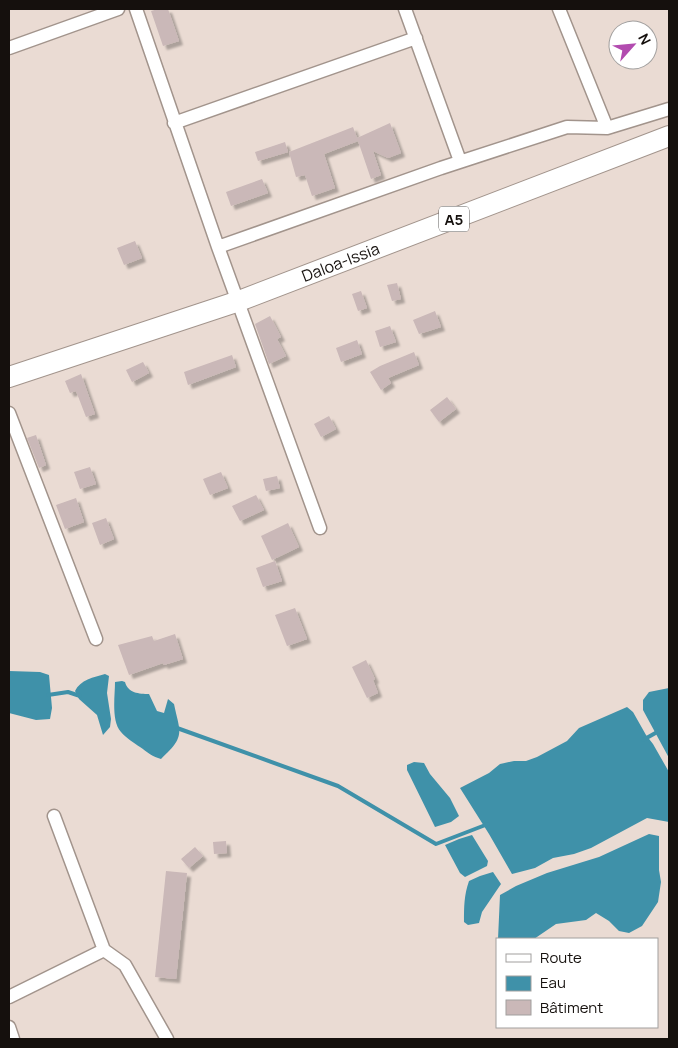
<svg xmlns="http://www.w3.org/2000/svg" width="678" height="1048" font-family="Manrope,sans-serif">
<defs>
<filter id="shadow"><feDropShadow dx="4" dy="4" stdDeviation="1" flood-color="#0004"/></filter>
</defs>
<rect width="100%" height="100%" fill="#eadbd3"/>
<!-- water -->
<path fill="#3f91a9" d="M 9,671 L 40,672 L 49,675 L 52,708 L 50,719 L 36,720 L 9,713 Z
M 105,674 L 109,676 L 107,693 L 111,719 L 110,727 L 103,735 L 97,715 L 79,699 L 75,691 C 80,680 94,677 105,674 Z
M 122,681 L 125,682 C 128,693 139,694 149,694 L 157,711 L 164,713 L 168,699 L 174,704 C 180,733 186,736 161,759 C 153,757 147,752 140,747 C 134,743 126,738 121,732 C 111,721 115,696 115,682 Z
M 669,688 L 669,758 L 643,710 L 643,700 L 649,692 Z
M 627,707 L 633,712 L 646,735 L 653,744 L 669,772 L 669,822 L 647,818 L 591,848 L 574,854 L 553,858 L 535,868 L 512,874 L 489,834 L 460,788 L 489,773 L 500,764 L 514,761 L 526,761 L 537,757 L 567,741 L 579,728 Z
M 414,762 L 424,763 L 430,774 L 450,798 L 459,816 L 451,822 L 435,827 L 407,770 L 407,765 Z
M 649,834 L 659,836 L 659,870 L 661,882 L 658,902 L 642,926 L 629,933 L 619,931 L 609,921 L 596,913 L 586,920 L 556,924 L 534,939 L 498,939 L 500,895 L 516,886 L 547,873 L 599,857 Z
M 472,835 L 488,861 L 487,866 L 465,877 L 460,873 L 445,845 L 459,839 Z
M 493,872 L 501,884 L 482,912 L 479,923 L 468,925 L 464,922 C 464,907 464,895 469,881 L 480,876 Z"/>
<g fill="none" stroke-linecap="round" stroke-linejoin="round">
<!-- stream -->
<path stroke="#3f91a9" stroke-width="4" d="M 48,695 L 68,692 L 80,696
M 177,728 L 338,786 L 436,844 L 488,824
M 643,740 L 659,731"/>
</g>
<!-- building -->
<path fill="#cab8b8" filter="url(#shadow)" d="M 158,9 L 168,9 L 179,41 L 163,46 L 151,11 Z
M 390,123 L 401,153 L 388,158 L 373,151 L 381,175 L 371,179 L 358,141 L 324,154 L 335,188 L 312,196 L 305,175 L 296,177 L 289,152 L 353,127 L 357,138 Z
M 285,142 L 288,152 L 258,161 L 255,152 Z
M 262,179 L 268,193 L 231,206 L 226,192 Z
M 135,241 L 142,258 L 124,265 L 117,248 Z
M 397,283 L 401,299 L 392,301 L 387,285 Z
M 361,291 L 367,308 L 358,311 L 352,294 Z
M 435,311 L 441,327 L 419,334 L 413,320 Z
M 270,316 L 281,337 L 277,339 L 286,356 L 269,364 L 255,324 Z
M 390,326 L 396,342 L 380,347 L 375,331 Z
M 357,340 L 362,354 L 341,362 L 336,348 Z
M 414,352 L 419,365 L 388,378 L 391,383 L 381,390 L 370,372 L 380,366 Z
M 232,355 L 236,367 L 188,385 L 184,372 Z
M 143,362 L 149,373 L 132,382 L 126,370 Z
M 81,374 L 95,414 L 86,417 L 76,391 L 70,393 L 65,381 Z
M 447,397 L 456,409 L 439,422 L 430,410 Z
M 329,416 L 336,429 L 321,437 L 314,424 Z
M 36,435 L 46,465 L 39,468 L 27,438 Z
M 90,467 L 96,484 L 80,489 L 74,472 Z
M 221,472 L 228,488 L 210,495 L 203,479 Z
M 277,476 L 280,488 L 266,491 L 263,479 Z
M 256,495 L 264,510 L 240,521 L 232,506 Z
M 76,498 L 84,522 L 65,529 L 56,505 Z
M 106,518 L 114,539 L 100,545 L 92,523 Z
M 288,523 L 299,547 L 272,560 L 261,536 Z
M 275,561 L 282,581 L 263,587 L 256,568 Z
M 295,608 L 307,639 L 287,646 L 275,615 Z
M 175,634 L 183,659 L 164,665 L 163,663 L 129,675 L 118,645 L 152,636 L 154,641 Z
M 366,660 L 375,679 L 373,680 L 378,693 L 367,698 L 352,667 Z
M 226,841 L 227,853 L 214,854 L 213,842 Z
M 195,847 L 203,856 L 189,868 L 181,859 Z
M 166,871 L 187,873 L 176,979 L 155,977 Z"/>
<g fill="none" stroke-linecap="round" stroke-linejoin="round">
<!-- minor casing -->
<g stroke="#a2948c" stroke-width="15">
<path id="minor" d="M 136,9 L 218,247 L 320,528
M 405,9 L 460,161
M 559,9 L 607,128
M 9,48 L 118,9
M 174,123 L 416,38
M 218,247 L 441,168 L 567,127 L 607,128 L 669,109
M 9,413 L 96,639
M 54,816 L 104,950 L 125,965 L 167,1039
M 9,997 L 104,950
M 9,1027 L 13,1039"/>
</g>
<!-- primary casing -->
<g stroke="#a2948c" stroke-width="22">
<g id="primary">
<path id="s1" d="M 9,377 L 239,301 L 669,136"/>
</g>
</g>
<!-- minor -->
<use href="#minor" stroke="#fff" stroke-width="12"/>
<!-- primary -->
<use href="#primary" stroke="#fff" stroke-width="20"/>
</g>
<g text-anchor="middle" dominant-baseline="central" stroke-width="4" stroke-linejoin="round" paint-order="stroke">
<!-- shield labels -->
<rect fill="#fff" stroke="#5b5856" stroke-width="1" x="439" y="206.5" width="30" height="25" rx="4"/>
<g font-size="15" font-weight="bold" fill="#15100d">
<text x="454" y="219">A5</text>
</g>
<!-- street labels -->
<g font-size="16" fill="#15100d" stroke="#fff">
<text stroke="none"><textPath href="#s1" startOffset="351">Daloa-Issia</textPath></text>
</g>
</g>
<!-- border -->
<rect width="678" height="1048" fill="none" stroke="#15100d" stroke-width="20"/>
<!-- legend -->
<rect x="496" y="938" width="162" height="90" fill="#ffffff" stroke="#a19f9e"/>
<rect x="506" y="954" width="25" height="8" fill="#ffffff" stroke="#a19f9e"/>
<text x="540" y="963" font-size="15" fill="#15100d">Route</text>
<rect x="506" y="976" width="25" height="15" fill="#3f91a9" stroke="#a19f9e"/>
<text x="540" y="988" font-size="15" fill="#15100d">Eau</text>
<rect x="506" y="1000" width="25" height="15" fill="#cab8b8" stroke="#a19f9e"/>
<text x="540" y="1013" font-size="15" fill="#15100d">Bâtiment</text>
<!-- north arrow -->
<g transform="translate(633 45) rotate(63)"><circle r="24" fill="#ffffff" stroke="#a19f9e"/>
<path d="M0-4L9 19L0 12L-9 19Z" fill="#b24baf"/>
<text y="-8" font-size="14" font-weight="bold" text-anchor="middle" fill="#15100d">N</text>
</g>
</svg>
